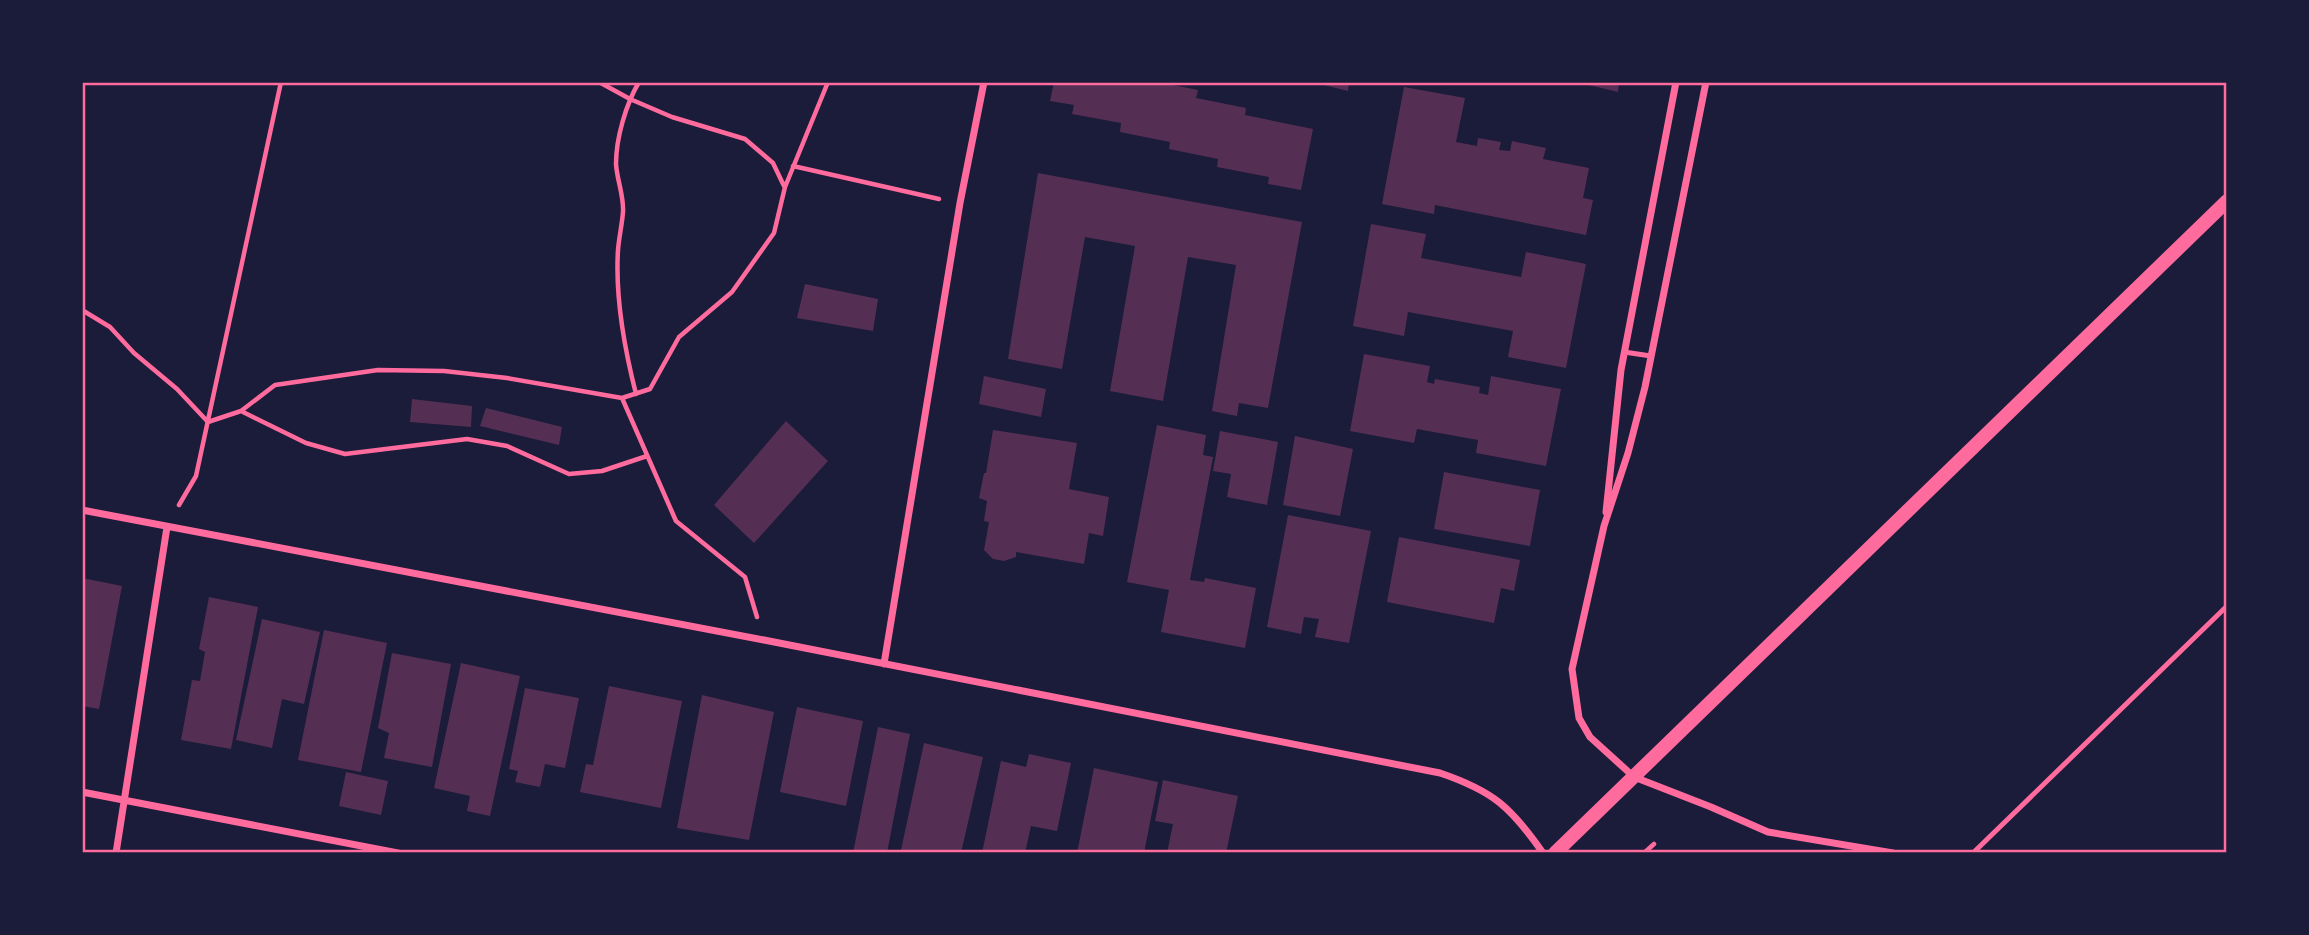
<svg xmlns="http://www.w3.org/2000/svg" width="2309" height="935" font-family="'Open Sans',sans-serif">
<rect width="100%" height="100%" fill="#1b1b3a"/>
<!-- building -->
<path fill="#542f53" d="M 1054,82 L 1158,82 L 1198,90 L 1196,98 L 1246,108 L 1245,115 L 1313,129 L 1301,190 L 1268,184 L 1269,177 L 1217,167 L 1218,159 L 1169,149 L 1170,142 L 1120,132 L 1121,123 L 1072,114 L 1074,105 L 1050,101 Z
M 1312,82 L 1349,82 L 1348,91 Z
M 1576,82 L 1619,82 L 1618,92 Z
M 1404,87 L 1465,98 L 1456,142 L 1477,146 L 1478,138 L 1501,142 L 1499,150 L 1510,151 L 1512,141 L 1546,148 L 1543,159 L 1589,168 L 1583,198 L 1593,200 L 1586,235 L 1435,205 L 1434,214 L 1382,204 Z
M 1038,173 L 1302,222 L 1268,408 L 1239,403 L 1237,416 L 1212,411 L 1236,265 L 1188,257 L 1163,401 L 1110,391 L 1135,246 L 1085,237 L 1062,369 L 1008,359 Z
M 1371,224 L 1426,234 L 1421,258 L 1521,277 L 1526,252 L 1586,264 L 1566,368 L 1508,357 L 1513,331 L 1408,312 L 1404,336 L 1353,326 Z
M 805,284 L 878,299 L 873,331 L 797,318 Z
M 1364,354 L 1430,366 L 1427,382 L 1434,384 L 1435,379 L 1480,387 L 1479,393 L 1488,395 L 1491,376 L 1561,389 L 1546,466 L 1476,453 L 1478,440 L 1417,429 L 1414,443 L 1350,431 Z
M 984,376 L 1046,389 L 1041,417 L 979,404 Z
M 412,399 L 472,406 L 471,427 L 410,422 Z
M 486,408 L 562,427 L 559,445 L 480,426 Z
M 786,421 L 828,461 L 754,543 L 714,505 Z
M 1157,425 L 1206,435 L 1203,455 L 1213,457 L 1190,580 L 1204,582 L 1205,578 L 1256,588 L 1245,648 L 1161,632 L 1169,590 L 1127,582 Z
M 993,430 L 1077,443 L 1069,489 L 1109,497 L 1103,536 L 1089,533 L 1084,564 L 1016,552 L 1016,557 L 1004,561 L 993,559 L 984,550 L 989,522 L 984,521 L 987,501 L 979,498 L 984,473 L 986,473 Z
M 1220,431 L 1278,442 L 1267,505 L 1227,497 L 1231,474 L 1213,471 Z
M 1295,436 L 1353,449 L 1340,516 L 1283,505 Z
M 1444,472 L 1540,490 L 1530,546 L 1434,529 Z
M 1288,515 L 1371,531 L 1349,643 L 1315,637 L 1319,619 L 1304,617 L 1301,634 L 1267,627 Z
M 1399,537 L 1520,560 L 1514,591 L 1501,588 L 1494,623 L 1387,602 Z
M 82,578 L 122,586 L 99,709 L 82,706 Z
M 209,597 L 258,607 L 231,749 L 181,740 L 192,680 L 200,681 L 205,652 L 199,649 Z
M 262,619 L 320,632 L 304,704 L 282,699 L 272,748 L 236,740 Z
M 324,630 L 387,643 L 361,772 L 298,760 Z
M 392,653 L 451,664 L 432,767 L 384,758 L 389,733 L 378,728 Z
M 461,663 L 520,676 L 490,816 L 467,811 L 470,796 L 434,788 Z
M 609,686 L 682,701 L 661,808 L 580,792 L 586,764 L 593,765 Z
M 525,688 L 579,698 L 565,768 L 545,764 L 540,787 L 515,782 L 518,771 L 509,769 Z
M 702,695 L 774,712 L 749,840 L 677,828 Z
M 797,707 L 863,721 L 846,806 L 780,792 Z
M 878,727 L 910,734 L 887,853 L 853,853 Z
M 924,743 L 983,757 L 961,853 L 915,853 L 901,850 Z
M 1029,754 L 1071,763 L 1057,831 L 1031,826 L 1025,853 L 982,853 L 1001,761 L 1026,767 Z
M 1094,768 L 1158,782 L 1144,853 L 1077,853 Z
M 346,772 L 388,781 L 381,815 L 339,806 Z
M 1163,780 L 1238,796 L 1226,853 L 1167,853 L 1173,824 L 1155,821 Z"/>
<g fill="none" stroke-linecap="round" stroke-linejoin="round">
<!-- path -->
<path stroke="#ff6b9d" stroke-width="4.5" d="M 599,82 L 630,99 L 672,117 L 745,139 L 773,163 L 784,186
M 793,166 L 939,199
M 82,310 L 110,327 L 134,353 L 177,389 L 208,422 L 241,411 L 275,385 L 378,370 L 444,371 L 507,378 L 622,398 L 650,389 L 679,337 L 732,292 L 774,233 L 785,187 L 828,82
M 636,394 C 624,347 615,298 618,250 C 619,237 622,225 623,212 C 624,196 617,180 616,164 C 616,138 626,104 639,82
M 622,398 L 676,521 L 745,577 L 757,617
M 241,411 L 306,443 L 345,454 L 467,439 L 507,446 L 569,474 L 602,471 L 647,456
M 179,505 L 196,476 L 281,82
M 1644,853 L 1654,844"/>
<!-- service -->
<path stroke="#ff6b9d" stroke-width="5" d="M 1624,352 L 1651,356
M 1973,853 L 2227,606"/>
<!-- minor -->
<path stroke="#ff6b9d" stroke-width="7" d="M 1706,82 L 1645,387 L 1628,453 L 1604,526 L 1572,669 L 1579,718 L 1590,737 L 1634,777 L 1711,807 L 1768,832 L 1893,853
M 82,510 L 764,640 L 1440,773 C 1493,791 1511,807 1543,853
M 1606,512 L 1621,370 L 1676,82
M 884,664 L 960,203 L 984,82
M 82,792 L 398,853
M 116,853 L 167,527"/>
<!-- secondary -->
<path stroke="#ff6b9d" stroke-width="14" d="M 1555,853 L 2227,201"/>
</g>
<!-- border -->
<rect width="2309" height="935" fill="none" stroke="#1b1b3a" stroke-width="168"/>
<rect x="84" y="84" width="2141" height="767" fill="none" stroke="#ff6b9d" stroke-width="2.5"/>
</svg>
